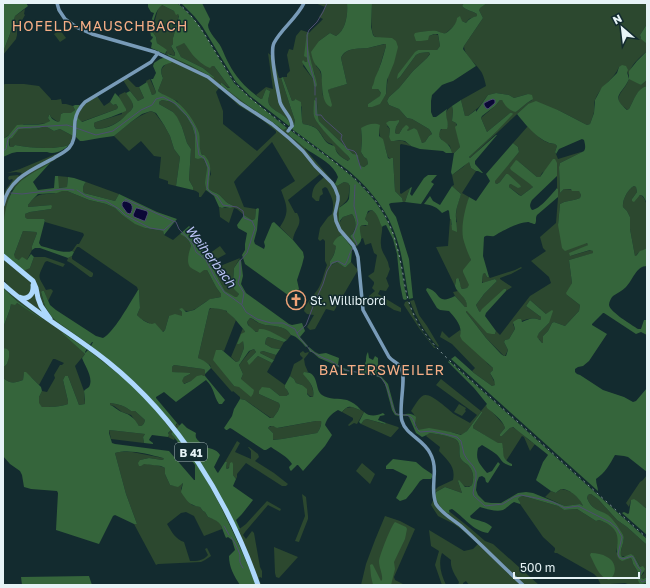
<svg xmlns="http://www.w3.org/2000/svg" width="650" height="588" font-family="'Golos Text',sans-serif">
<rect width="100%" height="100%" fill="#132b2f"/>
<!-- green -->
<path fill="#2c482f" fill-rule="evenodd" d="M 315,3 L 347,3 C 348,14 346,30 336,36 L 330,33 L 319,41 L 316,66 C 324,72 322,87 323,96 L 330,99 L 328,90 L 329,89 L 347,84 L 341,58 C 346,47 358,49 368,48 C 374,47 379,45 385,44 L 386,44 L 386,46 L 379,69 L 374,84 L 381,93 L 381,96 L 368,104 L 380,102 L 386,94 L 392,38 C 387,38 380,39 376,37 C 369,35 372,10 372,3 L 464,3 L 462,6 C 465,10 473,11 477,14 L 477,16 L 469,19 L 466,23 L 462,21 L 457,21 L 454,26 L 446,33 L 441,33 L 437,31 L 420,32 L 429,36 L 435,34 L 438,35 L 440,46 L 437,50 L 418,50 L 397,79 L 400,77 L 416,55 L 420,53 L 429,52 L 430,53 L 427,58 L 413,71 L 399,88 L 389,97 L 387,101 L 389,105 L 399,109 L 407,118 L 412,119 L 429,129 L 432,134 L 429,136 L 425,142 L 422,143 L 414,128 L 408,132 L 407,130 L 402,129 L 399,134 L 397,134 L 395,133 L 396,127 L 399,122 L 387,126 L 390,129 L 389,137 L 394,141 C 401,139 405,141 411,146 L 401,144 L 400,145 L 400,193 L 401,194 L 410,188 L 407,196 L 405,202 L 403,202 L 402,198 L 395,191 L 393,158 L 390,159 C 387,156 387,154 386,150 C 384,143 379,138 379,130 L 361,128 L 362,140 L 361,152 L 364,157 L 367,159 L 368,164 L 364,167 L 361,166 L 359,163 L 359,159 L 353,154 L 319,121 L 318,116 L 317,103 L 317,122 L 329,136 L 348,156 L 350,159 L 349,161 C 340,158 337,152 332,144 C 324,143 323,135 318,130 C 314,126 309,125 303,124 L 302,121 L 302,107 L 295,100 L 292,101 L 283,77 L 287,77 L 287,74 L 290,71 L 287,55 L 289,49 L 293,50 L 296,36 L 301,30 L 307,32 L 305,56 L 307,58 L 307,62 L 305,62 L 303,66 L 313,79 L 315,75 C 312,66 304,41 309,33 C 313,28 319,24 323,19 L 319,17 L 325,7 Z
M 487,3 L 647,3 L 647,24 L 640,35 L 640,37 L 647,44 L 647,51 C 640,57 629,66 629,76 L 641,85 L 647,80 L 647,86 C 637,89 634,100 629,109 L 628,110 C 625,108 620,104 619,101 C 615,93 635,82 627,72 C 625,70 621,68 619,67 C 614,80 599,87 595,100 C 593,104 595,108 594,112 C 593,116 591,121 590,124 L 587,125 L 560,111 L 528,104 L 470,158 L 469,157 L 494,134 L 510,113 L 487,132 L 481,118 L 482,117 L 495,106 L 500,100 L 502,100 L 516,112 L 527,103 L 532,100 L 528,94 L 514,98 L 509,95 L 496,93 L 488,95 L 479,107 L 468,116 L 465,116 L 461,100 L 486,86 C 485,82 484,77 482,73 C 478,65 464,56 464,46 L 483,18 L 479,10 L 479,8 Z
M 160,5 L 162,5 L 174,11 L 179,15 L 173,38 L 173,44 L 171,46 L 175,54 L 174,56 L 170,54 L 167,55 L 165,54 L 167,52 L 161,46 L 157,43 L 156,37 L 152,31 L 158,9 Z
M 25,9 L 24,14 L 25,15 L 17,29 L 17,35 L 16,39 L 3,55 L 3,52 L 10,34 L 15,16 Z
M 60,30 L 66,38 L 60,42 L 54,34 Z
M 182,43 L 184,43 L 214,66 L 230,88 L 229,88 L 222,83 L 221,83 L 247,105 L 271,121 L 280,128 L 285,129 L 287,128 L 290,130 L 291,137 L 305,148 L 305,149 L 337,186 L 344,182 L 348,183 L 350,186 C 348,198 350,199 340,207 L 340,222 L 343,217 L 352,214 C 357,221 357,230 350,236 L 357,246 L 353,249 L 342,235 L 339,236 C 336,244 336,254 330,261 L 330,265 L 332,265 L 337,262 L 344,267 L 346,267 L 351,262 L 358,270 L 334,311 L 326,309 L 315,329 L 310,330 L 307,327 L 314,315 L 307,314 L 304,311 C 306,302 313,297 318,289 C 322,283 324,273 327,265 L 325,261 L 325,241 L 323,239 L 320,241 L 318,239 L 320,228 L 328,217 L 332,214 C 335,202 332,198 327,188 L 325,187 L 322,189 L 323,194 L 320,196 L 319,201 L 316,201 L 312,197 C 313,185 316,185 324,177 L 320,174 L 288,200 L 295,213 L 297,213 C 304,225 294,228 293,240 L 280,227 C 290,212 287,206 281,190 L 295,181 L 272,142 L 237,178 L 234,182 L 244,207 L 256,209 L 255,219 L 252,220 L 244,215 L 237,209 L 234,208 L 229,223 L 220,217 L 219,207 C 222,209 226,207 230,208 L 232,205 C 225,203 224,198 218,194 C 215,192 212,192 209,189 L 208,181 L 211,174 L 210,169 L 200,151 L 199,135 L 177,101 L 163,95 L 158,91 L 163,78 C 160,70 161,69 167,63 L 167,58 L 169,56 L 214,77 L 203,68 L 181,57 L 176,47 ZM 219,88 L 234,101 L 238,105 L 261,119 L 276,131 L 276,133 L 257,151 L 223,124 L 223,111 L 216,92 Z
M 268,53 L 273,57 L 279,78 L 281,78 L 295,121 L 294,125 L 292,129 L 289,126 L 290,124 C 286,114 273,112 269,104 C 267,100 270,95 270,91 L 266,89 L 262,99 L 261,99 L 256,95 L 266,87 L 273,89 Z
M 127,78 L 136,87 L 139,87 L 144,98 L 138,101 L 130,91 L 123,80 Z
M 150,79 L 156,92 L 155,94 L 152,95 L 146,81 Z
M 5,84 L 24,84 L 39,86 L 51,99 L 51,100 L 56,100 L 61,99 L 62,104 L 66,104 L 73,106 L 75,110 L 71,114 L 63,113 L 61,114 L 61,121 L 58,122 L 51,117 L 50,115 L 49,115 L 48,118 L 50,121 L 49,123 L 39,124 L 24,124 L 3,139 L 3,85 Z
M 125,92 C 128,95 133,101 133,106 C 133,109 130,111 128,114 C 119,122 109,129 96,129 L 94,126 L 94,123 L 96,122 L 122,114 L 119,95 Z
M 97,96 L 104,106 L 110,102 L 113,105 L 116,104 L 118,107 L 117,109 L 81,122 L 77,117 C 82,105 87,102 97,96 Z
M 162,100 L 172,102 L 186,116 L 192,126 L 195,136 L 195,152 L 204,159 L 207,168 L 206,188 L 206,190 L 201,197 L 199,197 L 199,193 L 196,191 L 193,190 L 193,187 L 189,180 L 191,149 L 187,143 L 182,127 L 173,112 L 159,104 L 159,102 Z
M 452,106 L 453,111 L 452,121 L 456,123 L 460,147 L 454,153 L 452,153 C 452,152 450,147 450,146 C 447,143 444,143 442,140 C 434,132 442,129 448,126 C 446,116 443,112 452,106 Z
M 151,111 L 155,113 L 164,125 L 170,136 L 174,149 L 180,157 L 176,186 L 168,184 L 168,181 L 159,178 L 161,157 L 154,156 L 141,141 L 129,151 L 114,136 C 126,126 135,117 151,111 Z
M 45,126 L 54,131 L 60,129 L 73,136 L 73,138 L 69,145 C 54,150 31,148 15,145 L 13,147 L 10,147 L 9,139 L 19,129 C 28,128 38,130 45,126 Z
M 528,126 C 535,134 544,144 555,144 L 557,146 L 555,152 L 556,154 L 558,159 L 581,152 L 582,152 L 560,163 L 559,167 L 560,193 L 564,189 L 579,190 L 581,195 L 580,198 C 573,201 567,200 560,204 L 558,225 L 588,244 L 588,245 L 570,256 L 591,250 L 593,251 L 594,253 L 569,260 L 572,283 L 567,295 L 580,305 L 579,311 L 565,326 L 554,322 L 552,323 L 548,331 L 543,336 L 544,343 L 542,343 L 539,339 L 537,339 L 536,337 L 539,333 L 549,323 L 548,314 L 546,314 L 530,300 L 526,306 L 541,317 L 541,319 L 540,320 C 531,316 522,321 513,324 L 515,329 L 509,339 L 505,340 L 504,342 L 508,350 L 505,356 L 504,356 L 486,338 L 466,312 L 466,311 L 467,310 L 473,316 L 495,334 L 496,331 L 500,335 L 530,296 L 551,283 L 549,277 L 531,261 L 546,251 L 543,248 L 540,237 L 556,223 L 558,198 L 558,189 L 557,188 L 557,163 L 542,173 L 540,177 L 537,177 L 518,161 L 533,187 L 521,196 L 509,187 L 509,185 L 511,184 L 506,174 L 500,182 L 497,184 L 495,183 L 494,181 L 519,152 L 518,147 L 513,143 Z
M 63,151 L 63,154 L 50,163 L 26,177 L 11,191 L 3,226 L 3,198 L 6,189 L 13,180 L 12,179 L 9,180 L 8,178 L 9,176 L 18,175 L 19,176 L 22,173 L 16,172 L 7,173 L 20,169 Z
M 468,162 L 469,162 L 471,168 L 476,171 L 462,193 L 469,197 L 464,220 L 463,232 L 471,260 L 467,280 L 470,285 L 467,288 L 462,289 L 460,286 L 460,280 L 456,279 L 455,286 L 436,247 L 448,246 L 450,219 L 451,218 L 451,225 L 457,222 C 454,213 458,203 461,194 L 452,186 L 454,185 L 452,175 L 463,167 Z
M 58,176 L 68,177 L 67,187 L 58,188 Z
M 86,182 L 119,194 L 115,201 L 84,193 C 82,190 83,185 86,182 Z
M 634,186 L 636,187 L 637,192 L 632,199 L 641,195 C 649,201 647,214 647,223 L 646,225 L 647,226 L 647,248 L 637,254 L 636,257 L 635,256 L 630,229 L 630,217 L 627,211 L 623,207 C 622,200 628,189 634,186 Z
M 62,190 L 67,191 L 89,200 L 106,204 L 115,208 L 121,214 L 145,228 L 163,231 L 164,235 L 173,240 L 180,234 L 184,236 L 188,240 L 204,270 L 207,270 L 216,287 L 221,294 L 221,297 C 217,298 212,298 209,300 C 197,306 194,315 179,309 L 182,312 L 182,316 L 169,316 L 165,330 L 162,332 C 160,330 157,328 154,326 C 148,322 142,321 137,315 L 140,308 L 139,290 L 138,290 L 137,287 L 79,247 L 77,247 L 74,252 L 72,251 L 77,244 L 79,244 L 84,235 L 83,233 L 45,222 L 45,220 L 44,219 L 27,220 L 25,217 L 25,214 L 30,212 L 51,209 L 51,205 L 28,207 L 28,205 C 41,187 47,199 62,190 Z
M 372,210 C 377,213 381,220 382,226 C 383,231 380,239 381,245 C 381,251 385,255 387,260 C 389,263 388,266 390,269 L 387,277 L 386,278 L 389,286 L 386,291 L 380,290 L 378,294 L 401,308 L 401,312 L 394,310 L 383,303 L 381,304 L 369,298 L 369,296 L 375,291 L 372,288 L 374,284 L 374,282 L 368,276 L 374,272 L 377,255 L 374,253 L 371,243 L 365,245 L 363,238 L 361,239 L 359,230 L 360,227 L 362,225 L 366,226 L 368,222 L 365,219 C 366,214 368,212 372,210 Z
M 23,231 L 36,232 L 37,233 L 32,246 L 32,250 L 27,260 L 19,260 L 14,258 L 14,255 Z
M 220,246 L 226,254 L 211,262 L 215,268 L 240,258 L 234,268 L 233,284 L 235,289 L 239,294 L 237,298 L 235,298 L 225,291 L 220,282 L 206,256 Z
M 3,253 L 6,256 L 30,268 L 34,257 L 45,257 L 65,264 L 63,267 L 47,261 L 45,262 C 37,279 38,275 46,290 L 51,289 L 53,291 L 48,301 L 44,291 L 41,292 L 45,306 L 51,316 L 56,321 L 90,345 L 87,349 L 63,333 L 85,354 L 75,366 L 84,391 L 85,404 L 79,405 L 68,376 L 65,376 L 63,380 L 68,401 L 68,404 C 60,407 50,407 42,407 L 38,403 L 39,397 L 42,391 L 47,392 L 55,378 L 54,375 L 60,365 L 62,365 L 64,363 L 55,359 L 53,359 L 39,385 L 32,378 L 24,373 L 23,380 C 14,383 11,384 3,378 L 3,366 L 5,366 L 7,364 L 9,351 L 3,348 L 3,328 L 10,309 L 11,304 L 17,303 L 41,318 L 17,301 L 3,288 L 3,281 L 8,285 L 3,279 L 3,264 L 4,262 L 3,260 Z
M 72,256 L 72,259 L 93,273 L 93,275 L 92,277 L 90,277 L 71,263 L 67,261 L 68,258 Z
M 521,267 L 522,268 L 511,274 L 500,278 L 500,279 L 512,287 L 506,291 L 506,289 L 480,312 L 479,311 L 476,305 L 484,294 L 497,281 L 495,279 L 483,283 L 482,281 L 483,274 L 485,273 L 487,277 L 489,277 L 490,278 L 515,270 Z
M 458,291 C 462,295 468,301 467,307 L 465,307 L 455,296 L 453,292 Z
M 414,300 L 419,315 L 427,326 L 439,346 L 438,347 C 426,334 416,318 410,301 Z
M 408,301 C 414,319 423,335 436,348 L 434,348 L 419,328 L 404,305 L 405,302 Z
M 211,308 C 224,309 226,309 236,320 L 224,351 L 222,350 L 214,360 L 234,386 L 241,379 L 243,374 L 239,365 L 250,351 L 254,349 L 256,352 L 247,361 L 254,360 L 258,356 L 272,363 L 267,372 L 285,385 L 285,388 L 287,390 L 289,394 L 286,396 L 280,396 L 270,388 L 259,394 L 279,403 L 280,406 L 278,411 L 273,418 L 271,418 L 245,400 L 240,399 L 240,397 L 233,391 L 232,392 L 211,368 L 210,365 L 198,358 L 209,310 Z
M 250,318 C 254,319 255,322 259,323 C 270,328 284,323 291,335 L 287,340 C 274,335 253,337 247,322 Z
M 243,328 L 245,332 L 243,341 L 244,348 L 239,361 L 236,362 L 231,357 Z
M 460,330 L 488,364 L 493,368 L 493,370 L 490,373 L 496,385 L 492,386 L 474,373 L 472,371 L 475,368 L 452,344 L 440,337 L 442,331 L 449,338 Z
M 268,337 L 284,342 L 280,349 L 272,348 L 265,344 L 266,339 Z
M 91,346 L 137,384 L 156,404 L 172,423 L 177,425 L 177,423 L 180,426 L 177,428 L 177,430 L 199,459 L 238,530 L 246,524 L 267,501 L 281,509 L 280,511 L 268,505 L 245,532 L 243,535 L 246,539 L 252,531 L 254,533 L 260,567 L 262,571 L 262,578 L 260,577 L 259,578 L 261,585 L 256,585 L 234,532 L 214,494 L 199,468 L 173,431 L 171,434 L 175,438 L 174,440 L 168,437 L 169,435 L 168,434 L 171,430 L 125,379 L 88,350 Z
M 263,351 L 276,355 L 274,360 L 260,353 L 260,352 Z
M 303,351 L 305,353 L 309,352 L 308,354 L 304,359 L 305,365 L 308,372 L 304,372 C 308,381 315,387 313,397 C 307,396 305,390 302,385 L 296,383 L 294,379 L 290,376 L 294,364 L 301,360 L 303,358 L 300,355 L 300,353 Z
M 174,365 L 203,369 L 205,370 L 205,376 L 183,384 L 181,381 L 184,377 L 190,374 L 172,372 L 172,367 Z
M 441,379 L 481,411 L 486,405 L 504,425 L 505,428 L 500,434 L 502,436 L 510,428 L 512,427 C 521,431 527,440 535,444 L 530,451 L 524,437 L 522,436 L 506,461 C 502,457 503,453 503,447 L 494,441 L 473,428 L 473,426 L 482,413 L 482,412 L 481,412 L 467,431 L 462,435 L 451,432 L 418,430 C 413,423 418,417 411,411 C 414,407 420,395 425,395 C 432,394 448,409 454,414 C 459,417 465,420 470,423 L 477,415 L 436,385 Z
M 110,403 C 119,404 125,406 131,411 L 135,411 L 145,420 C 144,424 143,426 139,426 L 131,415 L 122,412 L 114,406 L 110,405 Z
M 459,404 L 466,408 L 465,410 L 466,411 L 462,416 L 454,412 Z
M 352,407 L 360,410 L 360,409 L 364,412 L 357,424 L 354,423 L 349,426 L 348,425 L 353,420 L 353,418 L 342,412 L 346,408 Z
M 367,419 L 384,424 L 386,423 L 398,427 L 399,428 L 391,437 L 390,437 L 361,424 L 364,420 Z
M 316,421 L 321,421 C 322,425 319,431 317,433 L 282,439 L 272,440 L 273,433 L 268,428 C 272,425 274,426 278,428 Z
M 109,430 L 145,434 L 143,437 L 144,443 L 111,439 Z
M 430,433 C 437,434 449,436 455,439 C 463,444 457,453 461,459 C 463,462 466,463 468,465 C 474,471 474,478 472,485 C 466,489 463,485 458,481 L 462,493 L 445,487 L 436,492 L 435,490 L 438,487 L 453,480 C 456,466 447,460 439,451 L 440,447 L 426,436 L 427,434 Z
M 237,441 L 240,443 L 235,452 L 251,459 L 251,451 L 248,447 L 249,447 L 258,454 L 259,457 L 255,461 L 274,473 L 288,484 L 286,486 L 282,486 L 246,463 L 237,474 L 237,477 L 236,479 L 233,475 L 233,464 L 227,469 L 226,468 L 227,462 L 225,462 Z
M 119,452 L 132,452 L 163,458 L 164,459 L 162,460 L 149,458 L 140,460 C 147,467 156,463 165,468 L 165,474 L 170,485 L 176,486 L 183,483 L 181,489 L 192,505 L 200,507 L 203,511 L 205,512 L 208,517 L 214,519 L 221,523 L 222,529 L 204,536 L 194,516 L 186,512 L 181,513 L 167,524 C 172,532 175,539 184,542 L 190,561 C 197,561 203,561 208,555 L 205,549 L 207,548 L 211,556 L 205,560 L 201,562 L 158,564 L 156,565 L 134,524 L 137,524 L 126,494 L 115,453 Z
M 362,463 L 375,474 L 370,484 L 356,471 Z
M 647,475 L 647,509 L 638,502 L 631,500 L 629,507 L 626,503 L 640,482 L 643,480 Z
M 561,489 C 571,490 580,497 583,506 L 580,504 L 565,506 L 545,497 L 551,491 L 556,493 Z
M 302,494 L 306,497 L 308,516 L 308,519 L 299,542 L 295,541 L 305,516 Z
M 590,494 L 591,494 L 598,499 L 617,520 L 627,527 L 647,545 L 647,577 L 643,579 L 641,579 L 641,576 L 644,573 L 634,556 L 621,556 L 620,554 L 624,539 C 620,533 611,518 607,515 C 598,509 592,510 587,498 L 588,495 Z
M 435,496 L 449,514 L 450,514 L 450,512 L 470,528 L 485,541 L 493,544 L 539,585 L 469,585 L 466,581 L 463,583 L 463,585 L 458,585 L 459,582 C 455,575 450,568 451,560 L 442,553 C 438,564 441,574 446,585 L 442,585 L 435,565 L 439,551 L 431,546 L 429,530 L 464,551 L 473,549 L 478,544 L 461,529 L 454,524 L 438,516 L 431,505 Z
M 523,496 L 558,506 L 564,510 L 577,509 L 596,521 L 599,520 C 608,523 618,528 619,539 C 619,543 617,548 616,552 L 625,560 L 631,558 L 632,560 L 633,564 L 638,572 L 637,577 L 644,584 L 647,583 L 647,585 L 630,585 L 625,583 L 610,584 L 609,585 L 601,585 L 597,577 L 594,574 L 557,553 L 555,553 L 554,552 L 555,550 L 555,548 L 543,537 L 520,504 L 520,502 L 518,499 L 520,497 Z
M 385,516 L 400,521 L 415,529 L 394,577 L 395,580 L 405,585 L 361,585 L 366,564 L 375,540 Z
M 274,547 L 298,557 L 279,578 L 276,577 L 275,573 Z"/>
<!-- forest -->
<path fill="#35653b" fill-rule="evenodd" d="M 3,3 L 26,3 L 28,6 L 15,16 L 10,34 L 3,52 Z
M 148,3 L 177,3 L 182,7 L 192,17 L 200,27 L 234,83 L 249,97 L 287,128 L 283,130 L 271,121 L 247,105 L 221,85 L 221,83 L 222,83 L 228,88 L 230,88 L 214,66 L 212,66 L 210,68 C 204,66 196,59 192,54 C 189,50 187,46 184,43 L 176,47 L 181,57 L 203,68 L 214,77 L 214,78 L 191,66 L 167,55 L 168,54 L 174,56 L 175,55 L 175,53 L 171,46 L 173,44 L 173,38 L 179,16 L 178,14 L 176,15 L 174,11 L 162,5 C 155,10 153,23 152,31 L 156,37 L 157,43 L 167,50 L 165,54 L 151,48 L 152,43 L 150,41 L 152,39 L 153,37 L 151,36 C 149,28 151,21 154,13 L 151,12 L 148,7 Z
M 181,3 L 202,3 L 210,19 C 210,20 208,25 208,25 C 208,32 218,41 221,47 C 224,53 226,59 229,64 C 236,78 248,90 261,99 L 262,99 L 266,89 L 270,91 C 270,95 267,100 269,104 C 273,112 287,114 290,124 L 289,126 L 250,96 L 236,82 L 202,26 L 194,16 Z
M 347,3 L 372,3 L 371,27 L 373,35 L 375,37 L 392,38 L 396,41 L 398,47 L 394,63 L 387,80 L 386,94 L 380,104 L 372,107 L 368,107 L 368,104 L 380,96 L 381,93 L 378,89 L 372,89 L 372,87 C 374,84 374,81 375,78 C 380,68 383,57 386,46 L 386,44 L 384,44 C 379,45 373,47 368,48 C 359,49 345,47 341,58 L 347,84 L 330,89 L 328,90 L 332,105 L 331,107 C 320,103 323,82 321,72 C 320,69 317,67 315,64 C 313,61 312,57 311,52 L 319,41 L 330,33 L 336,36 C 346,30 348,14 347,3 Z
M 464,3 L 487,3 L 480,8 L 479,10 L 483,18 L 464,46 L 463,49 L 476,66 L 453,81 L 447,83 L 442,85 L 432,95 L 431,101 L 431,112 L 433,117 L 436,117 L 447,109 C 444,117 450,122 447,129 L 441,129 C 435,140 445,140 449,146 C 450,147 452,151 452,153 L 446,153 L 443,151 L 420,149 L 411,146 L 405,141 L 399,140 L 394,141 L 391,141 L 389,137 L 390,129 L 386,123 L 389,121 L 395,121 L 399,120 L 399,122 L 396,127 L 395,133 L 397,134 L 399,134 L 402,129 L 406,125 L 408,126 L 409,128 L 407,130 L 408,131 L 414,128 L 417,130 L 422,143 L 425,142 L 429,136 L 432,134 L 431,132 L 429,129 L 412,119 L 407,118 L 399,109 L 389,105 L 387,101 L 389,97 L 399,88 L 413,71 L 427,58 L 430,54 L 429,52 L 420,53 L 416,55 L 400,77 L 397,79 L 397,78 L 398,74 L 415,52 L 418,50 L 437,50 L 440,46 L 438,34 L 434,34 L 429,36 L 428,40 L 421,41 L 416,41 L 414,35 L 415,33 C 421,32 430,30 437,31 C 440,32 443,34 446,33 C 451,30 457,23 457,18 L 460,16 L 462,21 L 466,23 C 469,19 472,17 477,16 L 477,14 C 473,11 465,10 462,6 Z
M 647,24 L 647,44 L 641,39 L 640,35 Z
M 307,32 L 309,33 C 304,44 315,72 317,85 L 316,87 L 314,86 L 313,79 L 302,62 L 303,60 L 305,62 L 307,62 L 307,58 L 304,56 Z
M 647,51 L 647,80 L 641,85 L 629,79 L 629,71 L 637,61 Z
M 163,58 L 167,58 L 172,61 L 171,63 C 162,64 159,69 163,78 L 158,91 C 164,96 172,97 177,102 C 186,109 195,122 199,133 C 201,140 198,148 202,155 L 204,155 C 215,166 208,176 209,189 C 212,192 215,192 218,194 C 224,198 225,203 232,205 L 233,207 L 230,208 L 225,207 L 222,208 L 219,207 L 214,196 L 206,190 L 206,188 L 205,183 L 207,168 L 204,159 L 201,158 L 198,159 L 195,158 L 195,136 L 192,126 L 186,116 L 172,102 L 162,100 L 159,102 L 159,104 L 173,112 L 177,117 L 182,127 L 187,143 L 191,149 L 189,180 L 193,187 L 193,190 L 176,186 L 180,157 L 174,149 L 170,136 L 164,125 L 156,113 L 151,111 L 142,114 L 131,122 L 114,136 L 100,138 L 83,141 L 80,141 L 76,137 L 77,117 L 82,122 L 117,109 L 118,107 L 116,104 L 113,105 L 110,102 L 115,93 L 119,97 L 126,109 L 126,111 L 111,117 L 96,122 L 94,123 L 94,126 L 96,129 C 108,129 119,123 127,114 C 129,112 132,110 133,107 C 134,103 128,96 126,93 L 130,91 L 138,101 L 144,98 L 139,87 L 147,82 L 152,95 L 155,94 L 156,92 L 151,79 L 153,79 L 156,73 L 153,66 L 154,63 L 160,59 Z
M 622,65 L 626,66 L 628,70 L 627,72 L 629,79 C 622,95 610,95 627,110 L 629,109 C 634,100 637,88 647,86 L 647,203 C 645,200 644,195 640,195 L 634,202 L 632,201 L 632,199 L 637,192 L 636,187 L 634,186 C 628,189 622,200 623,207 L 627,211 L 630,217 L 630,229 L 635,256 L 636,256 L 640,251 L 643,250 L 647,248 L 647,266 C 636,266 633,280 626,287 C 622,291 617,293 613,296 C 611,298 609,302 609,305 C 610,312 632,325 638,329 L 641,329 L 644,320 L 647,320 L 647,335 L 641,332 L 636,334 L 604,313 L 603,313 L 592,324 L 592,325 L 607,334 L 589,361 L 583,366 L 578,367 L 575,369 L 575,372 L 577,374 L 580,375 L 603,390 L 624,397 L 633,402 L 636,401 L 647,388 L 647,472 L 628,457 L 624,456 L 615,455 C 610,464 605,473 596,479 C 596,484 598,487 598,491 L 451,359 L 455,356 L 474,373 L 492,386 L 495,385 L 494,380 L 490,373 L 493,370 L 493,368 L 462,340 L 460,336 C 463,326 455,318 449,311 L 440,310 L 437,308 L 426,290 L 427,288 C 441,291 436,306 455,296 L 465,307 L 467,307 C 467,296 457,294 455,286 C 455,285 456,281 456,279 L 458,278 C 461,281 459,285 462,289 L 467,288 L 469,285 L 463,272 L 463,270 L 471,260 C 468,253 465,246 463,238 C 461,225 465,209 469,197 L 476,201 L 490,181 L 486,174 L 513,143 L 518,147 L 519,152 L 495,181 L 495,183 L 497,184 L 500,182 L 506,174 L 508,174 L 520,185 L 521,187 L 518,188 L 511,184 L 509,185 L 509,187 L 519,195 L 521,196 L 533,187 L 530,184 L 511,170 L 510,168 L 516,160 L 518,161 L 537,177 L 540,177 L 553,159 L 555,159 L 557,163 L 557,176 L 532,200 C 530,204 529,206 532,210 C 540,209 551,195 557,188 L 558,189 L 558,197 L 537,215 C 535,218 537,221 535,224 C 533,224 529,222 528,222 C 520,222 501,231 494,236 C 491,237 487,234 484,237 L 483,256 L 489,277 L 487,277 L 485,273 L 483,274 L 482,281 L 482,283 L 495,279 L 497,281 L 484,294 L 476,305 L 479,311 L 480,312 L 482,309 L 504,289 L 506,289 L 506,291 L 486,313 L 485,316 L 496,331 L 495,334 L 492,334 L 487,333 L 467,311 L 466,311 L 466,312 L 486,338 L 501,354 L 504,356 L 506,356 L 508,350 L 504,342 L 505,340 L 509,339 L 515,329 L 513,322 L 518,319 L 521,319 L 522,322 C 530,319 532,317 540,320 L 541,319 L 541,317 L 526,306 L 530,300 L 546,314 L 552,310 L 553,311 L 549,323 L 539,333 L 537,337 L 542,343 L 543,343 L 543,336 L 548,331 L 552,323 L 554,322 L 565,326 L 579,311 L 580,305 L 567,295 L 566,293 L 572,283 L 569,260 L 593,253 L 593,251 L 590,250 L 570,256 L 569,253 L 588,245 L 587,243 L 565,251 L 562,248 L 558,225 L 560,204 C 567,200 573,201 580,198 L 581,195 L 579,191 L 572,191 L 571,189 L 564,189 L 560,193 L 559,167 L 560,163 L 584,151 C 586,148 585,144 584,140 L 582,139 L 559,149 L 556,154 L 555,152 L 557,146 L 555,144 C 540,143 526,125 517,114 L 528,104 L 536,101 L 560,111 L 587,125 L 590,124 L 594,113 L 595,100 L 602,87 L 608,82 L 617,73 L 619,67 Z
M 283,77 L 292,101 L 295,100 L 295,99 L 301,102 L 302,121 L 303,124 C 310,125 317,127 320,133 C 323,137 325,142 329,144 C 331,145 333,145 335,147 C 336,154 342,158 348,161 L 350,159 L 348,156 C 341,149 316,125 314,116 C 313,112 314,105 314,100 L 316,101 C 318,107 317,114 319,121 L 353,154 L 358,155 L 359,163 L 361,166 L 364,167 L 368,164 L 367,159 L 364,157 L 361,152 L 362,140 L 361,128 C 366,125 374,122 380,125 L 379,130 L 379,136 L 383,139 L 388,158 L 390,159 L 391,158 L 393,158 L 395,191 L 402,198 L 403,202 L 391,203 L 389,204 L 391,210 L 396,217 L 409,259 L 413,298 L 409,299 C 406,283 404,266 400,250 C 392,216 374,193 349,171 L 292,129 L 294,125 L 295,121 L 281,78 Z
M 496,93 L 509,95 L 514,98 L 528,94 L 532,95 L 533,99 L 527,103 L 516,112 C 510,111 505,106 502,100 L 500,100 L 495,106 L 482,116 L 481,118 L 487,132 L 510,113 L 512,113 L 513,114 L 494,134 L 469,157 L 470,158 L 496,135 L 497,135 L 475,161 L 475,164 L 483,173 L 482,173 L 478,171 L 476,171 L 471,168 L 469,162 L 452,175 L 451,172 L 454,153 L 460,147 L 455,127 L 457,125 L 456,123 L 452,121 L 453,111 L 452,106 L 461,100 L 465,116 L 468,116 L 476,110 L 476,112 L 488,95 Z
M 75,105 L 80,105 C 74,115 73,124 73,136 L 60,129 L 54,131 L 45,126 C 38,130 28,128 19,129 L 12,138 L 9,139 L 9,145 L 10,147 L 13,147 L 15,145 C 31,148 54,150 69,145 C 64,150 55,155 47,152 L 17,152 L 12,153 L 3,157 L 3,147 L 4,146 L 3,144 L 3,139 L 8,136 L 17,125 C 27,123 41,127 50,121 L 48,118 L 49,115 L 50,115 C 51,119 54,120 58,122 L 60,121 L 61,114 L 63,113 L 71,113 L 75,110 L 73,106 Z
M 290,130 C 331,160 376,186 394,236 C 401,257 402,279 407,299 L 405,300 L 403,299 L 400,284 L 397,254 L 393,239 L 386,225 L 383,226 L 382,227 C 379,221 378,214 372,210 L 368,211 L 365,219 L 368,222 L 368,225 L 362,225 L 360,227 C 359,235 365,239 357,246 L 350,236 C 357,231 357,221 352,214 L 343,217 L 339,222 L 339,208 L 347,202 L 349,199 L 350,186 L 348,183 L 344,182 L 337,186 L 335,184 L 338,177 C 334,165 319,157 309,151 C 303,147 297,141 291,137 L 289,134 Z
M 50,163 L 33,182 L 38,190 L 54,188 L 55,176 L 58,176 L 59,188 L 67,187 L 68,177 L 74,178 L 86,182 C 83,185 82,190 84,193 L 115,201 L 119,194 L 157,212 L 177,219 L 164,235 L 163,231 L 145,228 L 135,224 L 121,214 L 115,208 L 106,204 L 89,200 L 67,191 L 62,191 L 57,193 L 38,194 L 32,200 L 28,205 L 28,207 L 51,205 L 52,206 L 51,209 L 30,212 L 25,214 L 25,217 L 27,219 L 44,219 L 45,220 L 39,243 L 41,246 C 49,248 64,254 72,251 L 74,252 L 72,256 L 68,258 L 40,248 L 35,248 L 32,250 L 32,246 L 37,233 L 36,232 L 23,231 L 14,255 L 15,258 L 19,260 L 22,257 L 24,258 L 27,260 L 31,254 L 34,257 L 30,268 L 23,271 L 3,253 C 3,232 2,200 18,184 C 26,175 39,170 50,163 Z
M 428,175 L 437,175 L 431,182 L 434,184 L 421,204 L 405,202 L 407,196 L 410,188 L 412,187 L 410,194 L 412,196 L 424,178 Z
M 452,186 L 461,194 C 459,202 455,210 456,218 C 456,223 457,227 457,232 L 452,230 L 451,219 L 450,219 L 449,211 L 448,210 L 442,213 C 437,207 432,205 424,204 L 430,196 L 433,201 L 440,205 Z
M 258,208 L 259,209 L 257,230 L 254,241 L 255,244 L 264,249 L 265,246 L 264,242 L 272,223 L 274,222 L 293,240 L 303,252 L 304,257 L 302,265 L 297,280 L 299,289 L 292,298 L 245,264 L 242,255 L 245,250 L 245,244 L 247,233 L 238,228 L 237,225 L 244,215 L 252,220 L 255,219 L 256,209 Z
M 189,226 L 198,234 L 197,236 L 194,234 L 192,234 L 193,237 L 204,251 L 220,282 L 225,291 L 235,297 L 237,297 L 239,294 L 234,289 L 233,284 L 234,268 L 240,259 L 241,260 L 243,276 L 241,284 L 246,293 L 289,324 L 292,325 L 302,323 L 305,331 L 300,337 L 308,346 L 306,347 C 302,343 297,336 291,335 C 284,323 270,328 259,323 C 255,321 254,319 250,318 L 247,322 L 248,325 L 256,332 L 258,332 L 259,329 C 268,328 278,336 287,340 L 284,342 L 268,337 L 266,339 L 265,344 L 272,348 L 280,349 L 276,355 L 263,351 L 260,352 L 260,353 L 274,360 L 272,363 L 258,356 L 249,365 L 247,361 L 256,352 L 254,349 L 249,351 L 239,365 L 243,374 L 241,379 L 254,390 L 253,394 L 251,397 L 239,387 L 234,386 L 213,360 L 216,350 L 222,350 L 236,362 L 239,361 L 244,348 L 243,341 L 239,344 L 237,344 L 241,334 L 245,332 L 244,330 L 234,318 L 227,312 L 227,311 L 220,309 L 210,308 L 209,310 L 198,358 C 203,360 209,363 211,368 L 205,374 L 205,370 L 203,369 L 174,365 L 172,367 L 172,372 L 190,373 L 190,374 L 184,377 L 182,381 L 184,384 L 191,381 L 197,376 L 202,375 L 203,376 L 205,376 L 225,400 L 222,404 L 219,404 C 213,395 215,389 206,380 L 176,402 L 164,392 L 156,397 L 156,398 L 177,423 L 175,426 L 156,404 L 137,384 L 91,346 L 93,342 L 92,342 L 90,345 L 56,321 L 51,316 L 45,306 L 41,292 L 42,291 L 44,291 L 50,305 L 56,310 L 96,336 L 103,338 C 114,332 128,306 135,295 L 138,290 L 139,290 L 140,308 L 137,315 C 141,319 146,323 152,324 L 155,323 L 163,332 L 165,330 L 169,316 L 175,314 L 182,316 L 182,312 L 179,309 L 182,308 L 186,312 L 194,310 L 210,299 L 221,297 L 221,294 L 216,287 L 207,270 L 204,270 L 200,273 C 197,271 192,269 190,267 C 186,262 189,252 191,246 C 189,240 186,237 180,234 Z
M 342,235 L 353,249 L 352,250 L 351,262 L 346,267 L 344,267 L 337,262 L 331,265 L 330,265 L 330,261 C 334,256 335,252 336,246 L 333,244 C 334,240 338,236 342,235 Z
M 3,288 L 17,301 L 46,322 L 17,303 L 15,305 L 11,304 L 10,309 L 3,328 Z
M 62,333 L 63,333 L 87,349 L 85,352 L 85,353 L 88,350 L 125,379 L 154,408 L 171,430 L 168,433 L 169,435 L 168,437 L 152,435 L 150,438 L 149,440 L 153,443 L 153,444 L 144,443 L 143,437 L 145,434 L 109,430 L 109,433 L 112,443 L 115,444 L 169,451 L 194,480 L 195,480 L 195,465 L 174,437 L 171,434 L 173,431 C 182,444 192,456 200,469 C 222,506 240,545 256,585 L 240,585 C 234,576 229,567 229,556 L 235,550 L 232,540 L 228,537 L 226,538 C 220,524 223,523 208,517 L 205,512 L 203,511 L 200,507 C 189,505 187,501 181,492 L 183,483 L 178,487 L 170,485 L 165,474 L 165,468 L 161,466 L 144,464 L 141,466 L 139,466 L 138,463 L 140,460 L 149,458 L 162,460 L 164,459 L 163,458 C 147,454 130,449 115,453 L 126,494 L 137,524 L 134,524 L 115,515 L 113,516 L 99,544 L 56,530 L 57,511 L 58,493 L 57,491 L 31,489 L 24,487 L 22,475 L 20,471 L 10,464 L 3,456 L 3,378 C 11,384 14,383 23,380 L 24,372 L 26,372 L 41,387 L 42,391 L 39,397 L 39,403 L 42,407 C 50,407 60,407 68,404 L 68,401 L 63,380 L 65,376 L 68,376 L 79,405 L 85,404 L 85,400 L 84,391 C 85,389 88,388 89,387 C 94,378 85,366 82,358 L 85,354 ZM 110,403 C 119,404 125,406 131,411 L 135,411 L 145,420 C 144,424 143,426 139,426 C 134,418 131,415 122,412 C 117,410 114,406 110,405 Z
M 309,347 L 315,352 L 319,354 L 326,353 L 339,358 L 338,365 C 342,367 354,374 359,372 C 362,371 365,364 366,361 C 366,358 366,355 368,352 L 369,358 L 373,360 L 375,356 L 378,358 L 378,371 L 379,374 L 388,384 L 395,410 L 396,413 L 399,414 L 399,416 L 395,415 L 392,410 L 385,384 L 381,378 L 373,375 L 345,371 L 333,364 L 319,358 L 312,352 L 310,352 L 308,348 Z
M 3,348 L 7,349 L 9,351 L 9,357 L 7,364 L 5,366 L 3,366 Z
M 449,361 L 647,539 L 647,545 L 627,527 L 617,520 L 598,499 L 591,494 L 590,494 L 588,495 L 587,498 C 592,511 599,509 608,515 C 614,520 619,528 623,535 C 626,542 619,549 621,556 L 623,557 L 631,554 L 634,556 L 640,567 L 643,566 L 645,569 L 641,576 L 641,578 L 643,579 L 647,577 L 647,583 L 640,584 C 637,580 637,577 638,572 L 633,564 L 632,560 L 631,558 L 622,561 C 607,553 633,532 599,520 L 596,521 L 577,509 L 564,510 L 558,506 L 523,496 L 520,497 L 518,499 L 520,502 L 520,504 L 514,502 C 510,504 507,508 503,510 C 496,512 486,509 480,507 L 470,516 L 471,518 C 478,521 486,521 492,527 L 488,533 C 473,531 464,517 452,509 L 449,510 L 450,514 C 442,512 438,503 435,496 L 436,492 L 445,487 L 462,493 L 458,481 L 459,480 L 465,487 L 469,487 L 472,485 C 474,478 474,471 468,465 C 466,463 463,462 461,459 C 457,453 463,444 455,439 C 449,436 437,434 430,433 C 427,434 426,436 422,437 L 416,433 L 409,417 L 408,416 L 403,416 L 403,415 C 407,413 412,413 416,417 L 415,426 L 418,430 L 429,428 L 451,432 L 461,435 L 467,431 L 481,412 L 482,412 L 482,413 L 473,426 L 473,428 L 498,443 L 502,443 C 505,454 500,458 512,464 L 512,466 L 511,466 C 499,462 503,460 496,454 C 492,451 487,448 482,445 L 478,448 C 475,461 480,464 487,473 L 492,471 L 498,462 L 500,464 L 488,483 L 486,482 L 485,478 L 482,476 L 479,477 L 477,482 L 476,490 L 478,495 L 485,502 L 491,503 L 501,503 L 518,493 L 526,492 L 533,493 L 565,506 L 580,504 L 583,506 C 581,499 569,488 561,489 C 559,490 557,492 556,493 L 551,491 L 537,481 L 536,480 L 543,462 L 548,455 L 547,454 L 513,427 L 510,428 L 502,436 L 500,436 L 500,434 L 505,428 C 503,420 493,413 487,408 L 486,405 L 487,404 L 474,388 L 448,362 Z
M 304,372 C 320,372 314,389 322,395 C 329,400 339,398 347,400 C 352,402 357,405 360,409 L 360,410 C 351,407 349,404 342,412 L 338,410 C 331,414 327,418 325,425 L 332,435 L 325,446 L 303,471 L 298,465 L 297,465 L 291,471 L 290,470 L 289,467 L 292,464 C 288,457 278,452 271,447 L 266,450 L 264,450 L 232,429 L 230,428 L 227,430 L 226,430 L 224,428 L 232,416 L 234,409 L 240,399 L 245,400 L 270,418 L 273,418 L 278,411 L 280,406 L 279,403 L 259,394 L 259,391 L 262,387 L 270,388 L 280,396 L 286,396 L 289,394 L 287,390 L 285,388 L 285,385 L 290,376 L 294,379 L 296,383 L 302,385 L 307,389 L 307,394 L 310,397 L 313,397 C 315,387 309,381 303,374 ZM 316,421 L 321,421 C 322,425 319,431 317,433 L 282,439 L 273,440 L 273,433 L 268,428 L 270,426 L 273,426 L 277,428 Z
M 364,412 C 369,417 377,416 383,413 L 385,415 L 380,416 L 378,420 L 386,423 L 385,424 L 367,419 L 364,420 L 361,424 L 359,422 Z
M 182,423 L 187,428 L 196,433 C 194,441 201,440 202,446 C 208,448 217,449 220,455 L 214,467 L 217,472 L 218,473 L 225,462 L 227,462 L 226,468 L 227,469 L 229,468 L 230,463 L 232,462 L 233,464 L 233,475 L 236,479 L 233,486 L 253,500 L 242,514 L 236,520 L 240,529 L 238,530 L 199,459 L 177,430 L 177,428 Z
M 393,459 L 416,462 L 423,468 L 432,474 L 432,477 L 431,479 L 423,479 L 420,481 L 412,492 L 406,499 L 400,501 L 396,498 L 407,477 L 407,476 L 393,469 L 386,469 L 386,466 Z
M 634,499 C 638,501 643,506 647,509 L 647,535 L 622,513 L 624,512 L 628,514 L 629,513 L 631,500 Z
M 395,522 L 406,527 L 407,529 L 405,539 L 394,562 L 395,569 L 391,585 L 373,585 L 371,576 L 370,565 L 372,564 L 373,565 L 381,581 L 382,580 C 383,574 379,568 379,561 C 380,554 391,526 395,522 Z
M 591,553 C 597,553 602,554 607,557 C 616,561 618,574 609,580 C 599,577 595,565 590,555 Z
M 89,576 L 92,585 L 22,585 L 21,577 Z"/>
<!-- water -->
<path fill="#0b0836" stroke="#4d4e70" d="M 493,99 L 495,100 L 495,103 L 488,109 L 486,108 L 484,105 L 484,103 L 490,100 Z
M 124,201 C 132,202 134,206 131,213 L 130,214 L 127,213 L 122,206 L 122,203 Z
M 136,208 L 137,208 L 147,211 L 148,213 L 145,221 L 144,221 L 134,217 L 133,215 Z"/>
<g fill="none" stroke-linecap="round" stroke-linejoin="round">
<!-- stream -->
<path stroke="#4d4e70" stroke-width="1" d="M 315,95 L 315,84 L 308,59 L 307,35 L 309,30 L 317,22 L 323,12 L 327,3
M 316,98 L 316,115 L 321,115 L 324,119 L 342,135 L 341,139 L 347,149 L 354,151 L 356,153 L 361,169
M 76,128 L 96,135 L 113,131 L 141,110 L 152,105 L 156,99 L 163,97 L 176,104 L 188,117 L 195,128 L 199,155 L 204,158 L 209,169 L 207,188 L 211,193 L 217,196 L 223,205 L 237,207 L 243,211 L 244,218 L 252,221 L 255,228 L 247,253 L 240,261 L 240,275 L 238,283 L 244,293 L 242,304
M 3,151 L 6,149 L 8,139 L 18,128 L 67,125 L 73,127
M 77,190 L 86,196 L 97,200 L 106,201 L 119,209 L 125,215 L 150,228 L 164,230 L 174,221 L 176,222 L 179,229 L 193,244 L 196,252 L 206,260 L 215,278 L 224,292 L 234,299 L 242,305 L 246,312 L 257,319 L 271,323 L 283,323 L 295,329 L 299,337 L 311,351 L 321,357 L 331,361 L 345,370 L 379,376 C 390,385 389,402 396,414 C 400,415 405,414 409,416 C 415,418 414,427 420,432 L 432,431 L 457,437 L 461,441 L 464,454 L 467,459 L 473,466 L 476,472 L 476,478 L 473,493 L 474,496 L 485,506 L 503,504 L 514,497 L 521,495 L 541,499 L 553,502 L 565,508 L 578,506 L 610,522 L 617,528 L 622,537 L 618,554 L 619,557 L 623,559 L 632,556 C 636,560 636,566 641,570 C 640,575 638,578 642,582 L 647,580
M 11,193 L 22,194 L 62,189 L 74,190
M 125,199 L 173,221
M 355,246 L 357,244 L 353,236 L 358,223 L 354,206 L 355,185
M 297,333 L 306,325 L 314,304 L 323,284 L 327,271 L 332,263 L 338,261 L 345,265 C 349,259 349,252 353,248
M 224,526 L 229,535
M 231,537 C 234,541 237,547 239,552 C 242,559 237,560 243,568"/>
<!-- secondary -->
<path stroke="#789bb8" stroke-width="3.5" d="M 57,3 L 59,10 L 65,19 L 76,27 L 92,34 L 155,52 L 208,77 L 240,103 L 272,124 L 290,139 L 303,151 L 315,166 L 332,183 L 335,188 L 338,196 L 338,200 L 335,214 L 336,221 L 340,230 L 353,245 L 356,251 L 358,257 L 363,310 L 389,357 C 392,361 398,363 401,367 C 407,376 398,409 402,421 C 406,435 423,439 430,453 C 434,460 435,468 434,477 C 434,486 432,494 436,504 C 442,514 453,519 461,526 C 482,545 502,566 523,585
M 292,126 C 292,117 283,111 280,102 C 278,90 269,53 274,43 C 281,29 297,18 304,3
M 3,205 C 9,178 32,170 54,158 C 59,155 65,152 69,148 C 76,140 74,131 75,121 C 76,114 80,107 85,102 L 151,62 L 158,53"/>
<!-- highway -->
<path stroke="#add8fc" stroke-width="5" d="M 3,256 L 33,281 L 36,288 L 38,298 L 41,306 L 50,319
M 3,284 C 35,314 74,334 108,362 C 179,419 228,500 258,585
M 19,297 C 27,301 34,295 33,285"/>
<!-- rail -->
<path stroke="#889a9e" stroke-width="1" stroke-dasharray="2 4" stroke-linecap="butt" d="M 178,3 C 197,19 208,40 221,61 C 227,70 232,80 240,88 C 247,96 256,103 265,110 C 286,126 307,141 328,157 C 348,172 368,188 382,210 C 393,228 398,248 402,269 C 404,279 405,289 408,299 C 415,324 431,343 450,361 L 647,538"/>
<!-- secondary-bridge -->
<path stroke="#789bb8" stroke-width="3.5" d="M 288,131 L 292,126"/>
</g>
<!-- icons -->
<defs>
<g id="church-ring" transform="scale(1)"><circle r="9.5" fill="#132b2f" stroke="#efa378" stroke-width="1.5"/><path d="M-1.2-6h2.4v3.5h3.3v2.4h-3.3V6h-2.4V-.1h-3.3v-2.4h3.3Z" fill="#efa378"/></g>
</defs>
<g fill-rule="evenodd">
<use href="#church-ring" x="296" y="300"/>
</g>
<g text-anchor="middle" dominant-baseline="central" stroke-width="3" stroke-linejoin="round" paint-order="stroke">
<!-- shield labels -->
<rect fill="#132b2f" stroke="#a7b7ba" stroke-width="1" x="175" y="443" width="32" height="18" rx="3"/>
<g font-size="11" font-weight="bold" fill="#e6f3f6">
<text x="191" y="452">B 41</text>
</g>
<!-- poi labels -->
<g font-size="12" fill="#e6f3f6" stroke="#132b2f" text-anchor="start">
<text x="310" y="300">St. Willibrord</text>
</g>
<!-- water labels -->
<g font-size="13" font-style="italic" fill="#bac3f4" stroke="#132b2f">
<text transform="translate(211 256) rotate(53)">Weiherbach</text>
</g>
<!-- quarter labels -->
<g font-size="14" letter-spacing="1" fill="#f6ae86" stroke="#132b2f">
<text x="100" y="25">HOFELD-MAUSCHBACH</text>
<text x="382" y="369">BALTERSWEILER</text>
</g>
</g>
<!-- border -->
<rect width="650" height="588" fill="none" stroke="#e6f3f6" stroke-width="8"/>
<!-- north arrow -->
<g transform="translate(622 28) rotate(332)" stroke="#132b2f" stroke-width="3" paint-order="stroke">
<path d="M0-3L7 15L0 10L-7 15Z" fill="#e6f3f6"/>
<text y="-6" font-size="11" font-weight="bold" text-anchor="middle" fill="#e6f3f6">N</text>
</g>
<!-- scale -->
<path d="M514 572v6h125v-6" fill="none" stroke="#e6f3f6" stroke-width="2"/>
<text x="520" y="572" font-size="12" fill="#e6f3f6" stroke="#132b2f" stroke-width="3" paint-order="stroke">500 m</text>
</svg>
